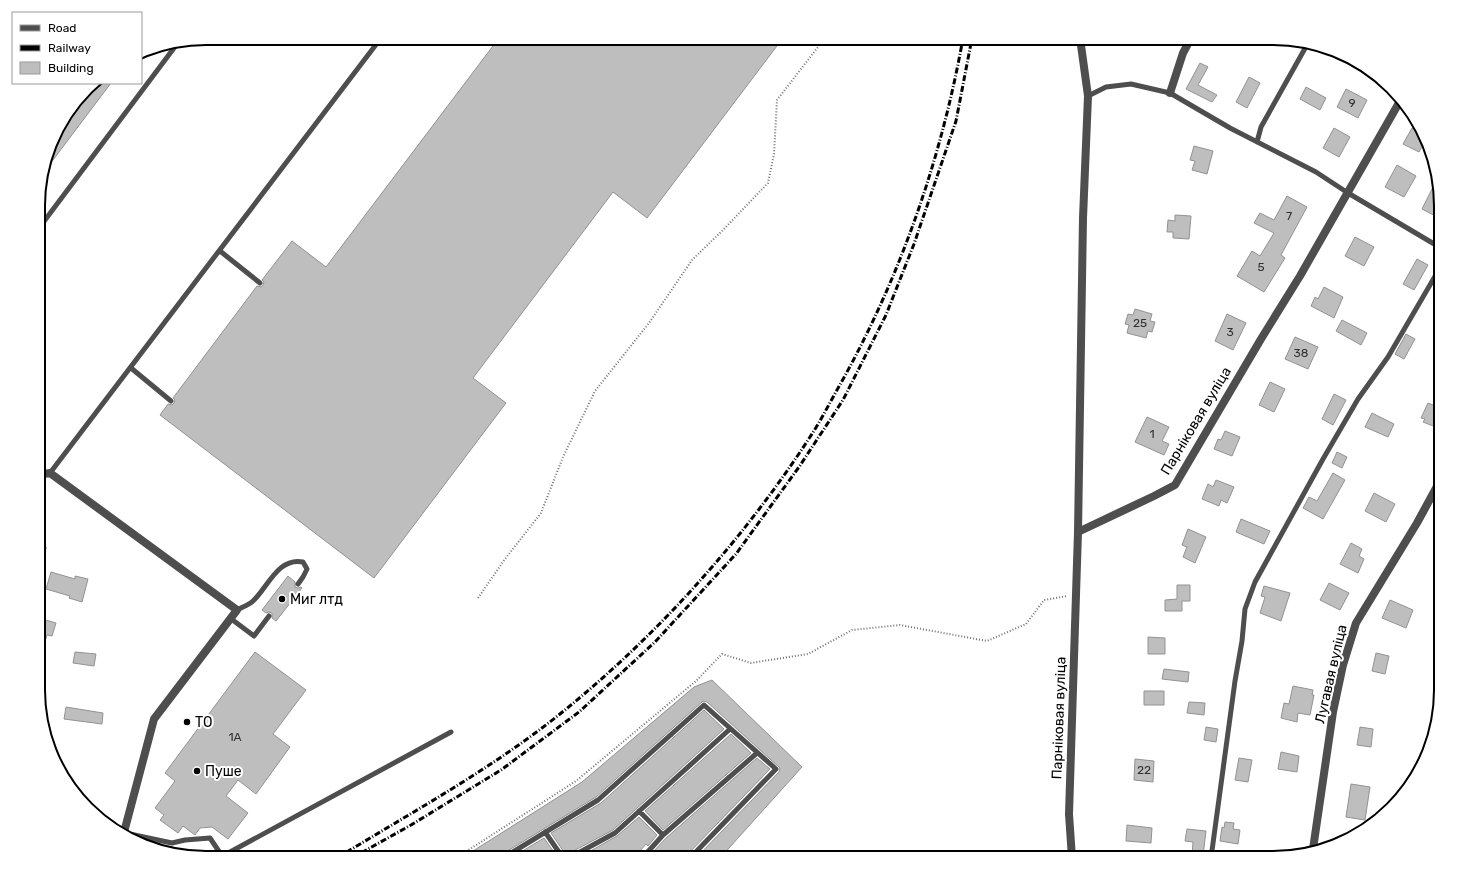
<svg xmlns="http://www.w3.org/2000/svg" width="1479" height="896" font-family="Rubik,sans-serif">
<rect width="100%" height="100%" fill="#fff"/>
<!-- building -->
<path fill="#bebebe" stroke="#929292" d="M 499,38 L 783,38 L 647,218 L 613,192 L 473,378 L 506,403 L 374,578 L 160,415 L 168,404 L 172,405 L 174,403 L 175,400 L 173,398 L 257,286 L 261,287 L 263,285 L 264,282 L 262,280 L 292,241 L 326,267 Z
M 1200,63 L 1208,67 L 1198,85 L 1217,95 L 1212,102 L 1186,89 Z
M 1249,77 L 1260,83 L 1247,108 L 1236,102 Z
M 93,83 L 111,83 L 44,172 L 43,171 L 55,132 Z
M 1306,87 L 1326,98 L 1320,110 L 1300,99 Z
M 1346,89 L 1367,100 L 1358,118 L 1337,107 Z
M 1334,128 L 1350,137 L 1339,157 L 1323,148 Z
M 1412,128 L 1423,134 L 1426,139 L 1419,152 L 1403,144 Z
M 1194,146 L 1213,151 L 1207,174 L 1192,170 L 1195,161 L 1190,160 Z
M 1397,165 L 1416,176 L 1404,197 L 1385,187 Z
M 1433,187 L 1440,191 L 1441,219 L 1422,209 Z
M 1287,196 L 1307,207 L 1281,255 L 1285,258 L 1264,292 L 1237,276 L 1252,251 L 1260,256 L 1274,233 L 1254,223 L 1260,213 L 1274,220 Z
M 1175,215 L 1191,216 L 1189,239 L 1173,238 L 1173,232 L 1167,232 L 1168,220 L 1175,221 Z
M 1355,237 L 1374,247 L 1364,266 L 1345,256 Z
M 1417,259 L 1428,265 L 1414,290 L 1403,284 Z
M 1324,287 L 1343,297 L 1334,318 L 1311,306 L 1315,297 L 1318,299 Z
M 1135,309 L 1152,314 L 1150,321 L 1155,322 L 1152,332 L 1148,331 L 1146,338 L 1127,333 L 1129,325 L 1125,324 L 1128,314 L 1133,315 Z
M 1227,314 L 1246,323 L 1233,350 L 1215,341 Z
M 1342,320 L 1367,333 L 1361,345 L 1336,331 Z
M 1406,334 L 1415,339 L 1404,359 L 1395,354 Z
M 1295,337 L 1318,347 L 1308,369 L 1285,359 Z
M 1270,382 L 1285,389 L 1274,412 L 1259,405 Z
M 1334,394 L 1346,400 L 1333,425 L 1322,419 Z
M 1434,402 L 1441,405 L 1441,429 L 1423,422 L 1425,419 L 1421,418 L 1428,403 L 1433,405 Z
M 1372,413 L 1394,424 L 1388,437 L 1365,427 Z
M 1147,417 L 1169,427 L 1162,441 L 1169,444 L 1164,455 L 1135,442 Z
M 1225,431 L 1240,437 L 1232,456 L 1214,449 L 1218,439 L 1221,440 Z
M 1337,452 L 1347,457 L 1342,468 L 1332,463 Z
M 1333,473 L 1345,480 L 1323,519 L 1303,508 L 1309,497 L 1317,501 Z
M 1216,480 L 1234,487 L 1227,503 L 1221,500 L 1219,506 L 1202,499 L 1208,484 L 1213,487 Z
M 1374,493 L 1395,504 L 1386,522 L 1365,511 Z
M 1241,519 L 1270,531 L 1264,544 L 1236,532 Z
M 1188,529 L 1206,537 L 1195,563 L 1183,557 L 1187,547 L 1182,545 Z
M 1351,543 L 1362,549 L 1359,556 L 1364,559 L 1358,573 L 1340,564 Z
M 51,572 L 75,579 L 75,576 L 88,579 L 82,602 L 69,598 L 70,596 L 46,589 Z
M 288,576 L 295,582 L 295,587 L 298,588 L 301,587 L 302,588 L 276,621 L 272,618 L 272,613 L 269,612 L 266,613 L 262,610 Z
M 1329,583 L 1349,593 L 1340,610 L 1320,600 Z
M 1177,585 L 1190,585 L 1190,601 L 1182,601 L 1182,611 L 1165,611 L 1165,600 L 1177,599 Z
M 1264,586 L 1290,593 L 1281,621 L 1260,613 L 1265,597 L 1261,596 Z
M 1390,600 L 1413,610 L 1406,628 L 1382,618 Z
M 39,618 L 56,623 L 52,636 L 47,635 L 42,652 L 39,652 Z
M 1148,637 L 1165,638 L 1165,654 L 1148,654 Z
M 75,652 L 96,654 L 94,666 L 73,663 Z
M 255,652 L 306,690 L 273,734 L 290,747 L 256,794 L 238,780 L 226,796 L 248,813 L 228,839 L 212,827 L 200,828 L 195,835 L 183,826 L 178,833 L 160,820 L 164,815 L 155,808 L 175,781 L 165,773 Z
M 1376,653 L 1389,656 L 1385,674 L 1372,671 Z
M 1164,669 L 1189,672 L 1188,682 L 1162,679 Z
M 712,680 L 802,767 L 720,858 L 696,858 L 779,772 L 780,768 L 707,702 L 703,701 L 596,797 L 501,855 L 499,858 L 462,858 L 582,782 L 694,687 Z
M 1293,686 L 1313,690 L 1312,695 L 1314,695 L 1310,715 L 1298,713 L 1297,722 L 1281,718 L 1284,703 L 1289,704 Z
M 1144,691 L 1164,691 L 1164,705 L 1144,705 Z
M 1189,702 L 1205,703 L 1204,715 L 1187,713 Z
M 66,707 L 103,713 L 102,724 L 64,719 Z
M 704,710 L 724,729 L 613,830 L 566,855 L 551,833 L 601,803 Z
M 1206,727 L 1218,729 L 1216,742 L 1204,740 Z
M 1360,727 L 1373,729 L 1371,747 L 1357,745 Z
M 731,734 L 751,753 L 663,830 L 645,811 Z
M 1281,752 L 1299,756 L 1297,772 L 1278,769 Z
M 757,758 L 770,769 L 687,855 L 686,858 L 658,858 L 653,852 L 666,838 Z
M 1239,758 L 1252,760 L 1248,782 L 1235,780 Z
M 1135,759 L 1154,761 L 1153,782 L 1134,780 Z
M 1351,784 L 1370,787 L 1365,820 L 1346,817 Z
M 639,817 L 657,835 L 648,846 L 646,844 L 640,851 L 629,858 L 578,858 L 617,836 Z
M 1225,822 L 1234,823 L 1233,829 L 1240,830 L 1238,844 L 1220,841 L 1222,827 L 1224,828 Z
M 1127,825 L 1152,828 L 1151,843 L 1126,841 Z
M 1187,829 L 1206,831 L 1203,856 L 1192,855 L 1193,842 L 1185,841 Z
M 544,838 L 558,858 L 511,858 Z"/>
<g fill="none" stroke-linecap="round" stroke-linejoin="round">
<!-- path -->
<path stroke="#707070" stroke-width="2" stroke-dasharray="1 2" stroke-linecap="butt" d="M 478,598 L 505,559 L 541,513 L 563,457 L 595,391 L 649,323 L 692,260 L 724,229 L 768,183 L 774,154 L 777,100 L 825,38
M 456,858 L 576,781 L 696,681 L 722,654 L 751,663 L 808,654 L 852,630 L 900,625 L 987,641 L 1026,624 L 1044,600 L 1067,596"/>
<!-- lane -->
<path stroke="#4e4e4e" stroke-width="5" d="M 1088,96 L 1106,87 L 1131,84 L 1170,93 L 1230,128 L 1316,172 L 1348,193 L 1441,248
M 1257,142 L 1261,127 L 1308,43
M 39,228 L 177,44
M 220,251 L 260,283
M 131,368 L 171,401
M 50,473 L 381,38
M 39,540 L 44,548 L 39,568
M 237,610 C 242,607 249,605 253,601 C 268,587 278,557 303,562 L 307,569 L 303,577 L 298,584
M 230,618 L 254,636 L 269,616
M 639,811 L 663,835
M 545,832 L 563,858
M 125,833 L 172,843 L 185,840 L 210,838 L 222,856
M 219,858 L 451,732
M 503,858 L 598,800 L 704,705 L 776,769 L 690,858
M 569,858 L 615,833 L 730,729
M 640,858 L 645,855 L 663,835 L 757,753
M 1211,858 L 1235,681 L 1242,641 L 1245,609 L 1255,582 L 1323,459 L 1358,399 L 1388,357 L 1441,266"/>
<!-- street -->
<path stroke="#4e4e4e" stroke-width="8" d="M 1170,93 L 1183,53 L 1191,38
M 39,480 L 44,474 L 50,473 L 237,610 L 154,719 L 123,836
M 1078,532 L 1083,218 L 1088,96 L 1080,38
M 1313,849 L 1333,712 L 1343,665 L 1356,623 L 1417,523 L 1441,479
M 1072,858 L 1069,814 L 1078,532 L 1154,496 L 1175,485 L 1261,339 L 1300,276 L 1400,101"/>
<!-- rail -->
<path stroke="#000" stroke-width="3" stroke-dasharray="6 2 1 2" stroke-linecap="butt" d="M 337,858 C 417,809 499,765 571,705 C 663,629 745,537 810,437 C 820,422 828,406 837,390 C 899,281 941,161 963,38
M 352,858 L 411,825 L 501,770 L 579,712 L 655,642 L 736,554 L 799,467 L 843,400 L 886,315 L 914,244 L 956,121 L 972,38"/>
</g>
<!-- markers -->
<g fill="#000" stroke="#fff" stroke-width="1.5">
<circle cx="282" cy="599" r="4"/>
<circle cx="187" cy="722" r="4"/>
<circle cx="197" cy="771" r="4"/>
</g>
<g text-anchor="middle" dominant-baseline="central" stroke-width="4" stroke-linejoin="round" paint-order="stroke">
<!-- number labels -->
<g font-size="12" fill="#303030">
<text x="1352" y="103">9</text>
<text x="1289" y="216">7</text>
<text x="1261" y="267">5</text>
<text x="1140" y="323">25</text>
<text x="1230" y="332">3</text>
<text x="1301" y="353">38</text>
<text x="1152" y="434">1</text>
<text x="235" y="737">1А</text>
<text x="1144" y="770">22</text>
</g>
<!-- street labels -->
<g font-size="14" fill="#000" stroke="#fff">
<text transform="translate(1196 421) rotate(-59)">Парніковая вуліца</text>
<text transform="translate(1331 674) rotate(-77)">Лугавая вуліца</text>
<text transform="translate(1059 718) rotate(-88)">Парніковая вуліца</text>
</g>
<!-- poi labels -->
<g font-size="14" fill="#000" stroke="#fff" text-anchor="start">
<text x="290" y="599">Миг лтд</text>
<text x="195" y="722">ТО</text>
<text x="205" y="771">Пуше</text>
</g>
</g>
<!-- crop -->
<path d="M0 0H1479V896H0ZM206 45H1273A161 161 0 0 1 1434 206V690A161 161 0 0 1 1273 851H206A161 161 0 0 1 45 690V206A161 161 0 0 1 206 45Z" fill="#fff" fill-rule="evenodd"/>
<path fill="none" stroke="#000" stroke-width="2" d="M206 45H1273A161 161 0 0 1 1434 206V690A161 161 0 0 1 1273 851H206A161 161 0 0 1 45 690V206A161 161 0 0 1 206 45Z"/>
<!-- legend -->
<rect x="12" y="12" width="130" height="72" fill="#ffffff" stroke="#999999"/>
<rect x="20" y="25" width="20" height="6" fill="#4e4e4e" stroke="#999999"/>
<text x="48" y="32" font-size="12" fill="#000000">Road</text>
<rect x="20" y="45" width="20" height="6" fill="#000000" stroke="#999999"/>
<text x="48" y="52" font-size="12" fill="#000000">Railway</text>
<rect x="20" y="62" width="20" height="12" fill="#bebebe" stroke="#999999"/>
<text x="48" y="72" font-size="12" fill="#000000">Building</text>
</svg>
